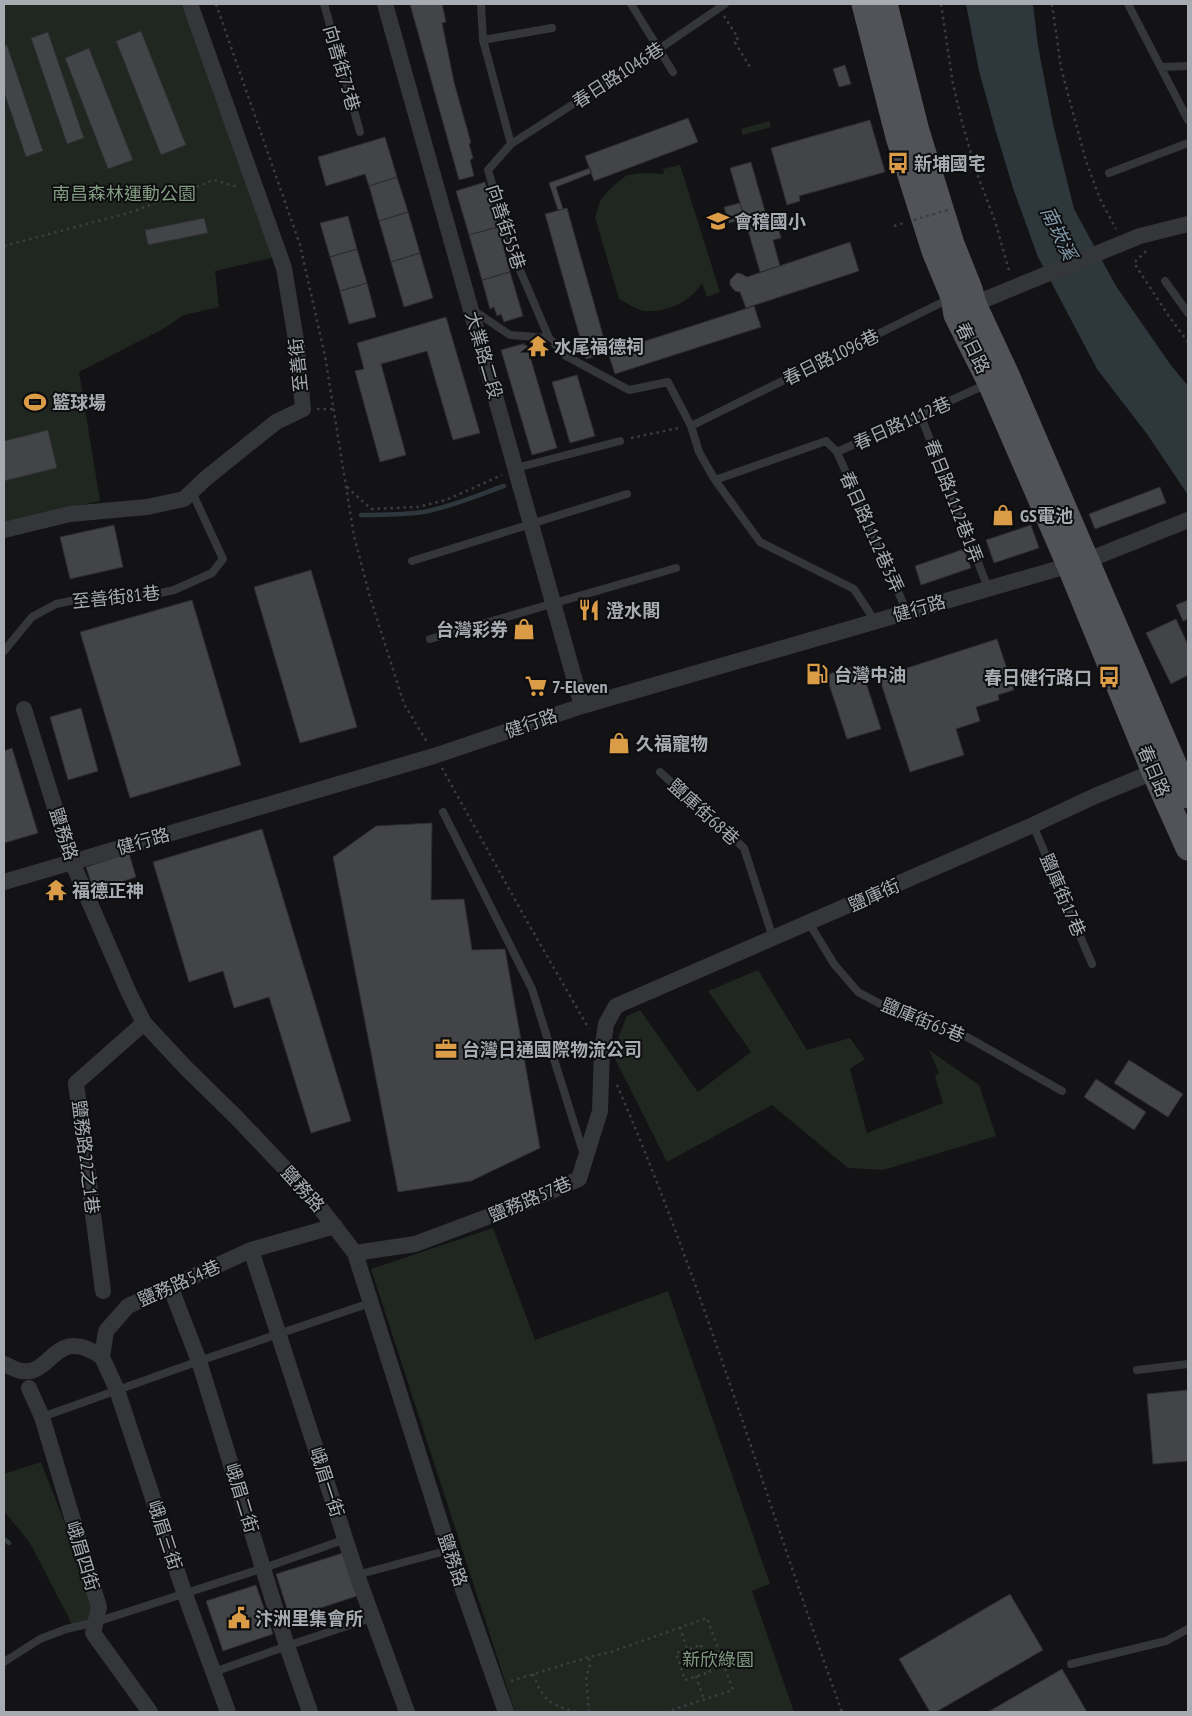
<svg xmlns="http://www.w3.org/2000/svg" width="1192" height="1716" font-family="'PT Sans Narrow','Noto Sans TC',sans-serif">
<rect width="100%" height="100%" fill="#131315"/>
<!-- green -->
<path fill="#202620" d="M 4,4 L 181,4 L 210,78 L 275,257 L 215,271 L 219,307 L 184,315 L 163,329 L 79,372 L 100,501 L 4,522 Z
M 769,121 L 771,127 L 743,135 L 741,129 Z
M 680,165 L 720,292 L 707,297 L 702,283 C 691,302 666,313 644,311 C 635,309 627,303 619,299 L 595,217 L 601,199 L 612,187 L 627,175 L 641,173 L 664,174 L 663,169 Z
M 758,970 L 807,1050 L 850,1038 L 865,1059 L 850,1069 L 867,1133 L 943,1103 L 935,1076 L 939,1073 L 929,1050 L 979,1085 L 996,1136 L 883,1170 L 848,1168 L 772,1105 L 667,1162 L 612,1053 L 627,1016 L 640,1010 L 698,1092 L 751,1052 L 708,991 Z
M 493,1228 L 535,1340 L 668,1291 L 770,1584 L 752,1591 L 794,1712 L 515,1712 L 371,1269 Z
M 41,1462 L 100,1614 L 73,1626 L 30,1543 L 4,1511 L 4,1474 Z"/>
<!-- water -->
<path fill="#2e373c" d="M 966,4 L 1033,4 L 1038,46 L 1053,124 L 1074,209 L 1116,286 L 1170,364 L 1188,386 L 1188,495 L 1147,434 L 1097,369 L 1038,257 L 1014,191 L 996,132 L 979,71 Z"/>
<g fill="none" stroke-linecap="round" stroke-linejoin="round">
<!-- stream -->
<path stroke="#2e373c" stroke-width="4.5" d="M 361,515 C 382,515 403,515 423,512 C 451,507 478,495 504,486
M 4,1539 L 9,1543"/>
</g>
<!-- building -->
<path fill="#424447" stroke="#2e2e30" d="M 410,4 L 442,4 L 446,22 L 442,23 L 454,82 L 471,143 L 469,144 L 473,158 L 470,160 L 474,176 L 459,180 Z
M 141,31 L 186,145 L 161,155 L 116,41 Z
M 48,32 L 84,138 L 67,144 L 31,38 Z
M 7,45 L 43,151 L 26,157 L 4,92 L 4,46 Z
M 89,48 L 133,160 L 108,169 L 65,58 Z
M 845,65 L 851,84 L 839,87 L 833,69 Z
M 688,118 L 698,142 L 594,181 L 585,156 Z
M 870,120 L 885,172 L 799,196 L 800,201 L 787,205 L 771,148 Z
M 385,137 L 397,177 L 369,186 L 365,174 L 326,186 L 318,157 Z
M 751,162 L 770,229 L 778,227 L 781,238 L 773,240 L 780,266 L 760,272 L 730,168 Z
M 590,168 L 592,173 L 556,187 L 563,209 L 558,210 L 549,183 Z
M 397,177 L 408,212 L 379,221 L 369,186 Z
M 485,182 L 498,227 L 469,235 L 456,191 Z
M 740,203 L 745,219 L 729,223 L 724,207 Z
M 567,208 L 608,353 L 586,359 L 545,214 Z
M 408,212 L 420,253 L 391,262 L 379,221 Z
M 348,216 L 357,249 L 330,257 L 320,223 Z
M 204,218 L 208,233 L 148,245 L 145,230 Z
M 498,227 L 510,272 L 482,280 L 469,235 Z
M 850,242 L 859,271 L 746,308 L 740,292 L 735,291 L 730,285 L 730,280 L 737,273 L 742,274 L 747,277 Z
M 357,249 L 367,283 L 340,291 L 330,257 Z
M 420,253 L 433,298 L 404,307 L 391,262 Z
M 510,272 L 523,316 L 504,322 L 501,314 L 497,316 L 494,307 L 490,309 L 482,280 Z
M 367,283 L 376,317 L 349,324 L 340,291 Z
M 754,306 L 761,327 L 615,374 L 608,353 Z
M 446,317 L 480,433 L 453,440 L 427,351 L 381,364 L 406,455 L 380,462 L 355,371 L 364,369 L 357,343 Z
M 526,343 L 557,448 L 532,455 L 501,350 Z
M 577,375 L 595,436 L 570,443 L 552,382 Z
M 48,430 L 57,468 L 4,481 L 4,441 Z
M 1160,487 L 1166,503 L 1095,529 L 1089,514 Z
M 114,525 L 123,567 L 70,579 L 60,537 Z
M 1031,525 L 1039,548 L 994,563 L 986,540 Z
M 964,549 L 971,568 L 921,585 L 915,566 Z
M 311,570 L 357,727 L 300,743 L 254,587 Z
M 192,600 L 241,765 L 130,798 L 80,632 Z
M 1188,600 L 1188,619 L 1183,621 L 1176,605 Z
M 1176,619 L 1188,645 L 1188,675 L 1171,684 L 1146,633 Z
M 997,639 L 1014,690 L 998,695 L 999,700 L 976,707 L 980,721 L 956,729 L 964,755 L 910,772 L 879,677 Z
M 860,664 L 881,729 L 847,739 L 826,675 Z
M 81,708 L 98,771 L 68,780 L 50,717 Z
M 12,748 L 38,833 L 4,843 L 4,751 Z
M 432,823 L 431,900 L 464,899 L 472,950 L 505,949 L 540,1148 L 471,1181 L 398,1192 L 333,857 L 376,826 Z
M 262,829 L 351,1121 L 311,1133 L 269,997 L 234,1008 L 223,971 L 189,982 L 153,862 Z
M 129,853 L 136,877 L 94,891 L 86,867 Z
M 1129,1060 L 1183,1094 L 1168,1117 L 1114,1083 Z
M 1096,1079 L 1146,1112 L 1134,1130 L 1084,1097 Z
M 1188,1390 L 1188,1461 L 1153,1464 L 1147,1394 Z
M 343,1553 L 357,1596 L 290,1618 L 276,1574 Z
M 256,1585 L 273,1634 L 223,1651 L 206,1601 Z
M 1010,1594 L 1043,1650 L 936,1712 L 930,1712 L 899,1659 Z
M 1062,1669 L 1087,1712 L 988,1712 Z"/>
<g fill="none" stroke-linecap="round" stroke-linejoin="round">
<!-- path -->
<path stroke="#3b3d40" stroke-width="2.5" stroke-dasharray="2.5 4" stroke-linecap="butt" d="M 216,4 L 300,245 L 325,356 L 354,536 L 370,597 L 404,704 L 427,742
M 941,4 L 953,84 L 962,122 L 976,171 L 995,221 L 1010,274
M 1052,4 L 1061,68 L 1086,161 L 1100,199 L 1116,229
M 724,16 L 738,38 L 734,41 L 750,67
M 894,226 L 904,223
M 4,246 L 132,212 L 214,180 L 238,187
M 1146,251 L 1134,263 L 1168,315 L 1188,342
M 317,409 L 333,409
M 631,438 L 679,428
M 347,487 L 371,509 L 418,507 L 446,500 L 502,475
M 442,768 L 528,923 L 589,1029
M 617,1085 C 705,1289 767,1504 842,1712
M 680,1627 L 687,1649
M 701,1645 L 710,1672 L 685,1680 L 676,1653 Z
M 533,1674 C 543,1700 550,1705 576,1712
M 696,1676 L 704,1700
M 511,1681 L 589,1657 L 611,1652 L 707,1618 L 733,1690 L 666,1712
M 589,1712 L 586,1677 L 590,1665 L 589,1657"/>
<!-- lane -->
<path stroke="#353639" stroke-width="8" d="M 324,4 L 360,132
M 481,4 L 483,40 L 511,144 L 488,170 L 511,249 L 549,338
M 631,4 L 673,72
M 1128,4 L 1188,120
M 483,40 L 552,28
M 1161,67 L 1188,66
M 511,144 L 659,49 L 725,4
M 1109,173 L 1188,143
M 1165,281 L 1188,313
M 473,310 L 510,335 L 549,338 L 566,356 L 629,390 L 668,382 L 691,426 L 699,452 L 715,480 L 760,542 L 854,589 L 875,621
M 920,414 L 988,588
M 691,426 L 951,298
M 837,452 L 907,612
M 516,468 L 620,441
M 715,480 L 826,441 L 837,452 L 987,384
M 412,561 L 627,494
M 430,639 L 676,568
M 4,651 L 32,617 L 56,604 L 85,598 L 147,596 L 174,590 L 212,573 L 223,559 L 192,492
M 660,772 L 744,848 L 773,938
M 443,812 L 532,989 L 584,1155
M 1033,825 L 1092,964
M 809,923 L 834,964 L 858,992 L 897,1013 L 942,1027 L 969,1038 L 1062,1091
M 1137,1370 L 1188,1364
M 42,1417 L 199,1361 L 370,1303
M 357,1575 L 449,1550
M 4,1662 L 40,1639 L 66,1629 L 96,1622 L 264,1568 L 346,1539
M 1071,1664 L 1166,1641 L 1188,1629
M 214,1672 L 287,1646 L 374,1617"/>
<!-- street -->
<path stroke="#353639" stroke-width="16" d="M 385,4 L 582,706
M 967,308 L 986,299 L 1140,236 L 1188,224
M 4,530 L 70,514 L 147,507 L 184,499 L 205,479 L 276,422 L 303,409 L 297,346 L 284,268 L 190,4
M 24,709 L 72,862 L 129,993 L 144,1023 L 186,1068 L 236,1117 L 311,1196 L 355,1253 L 449,1550 L 506,1712
M 4,882 L 434,756 L 582,706 L 1088,560 L 1188,520
M 251,1250 L 357,1575 L 407,1712
M 355,1253 L 415,1244 L 514,1207 L 579,1179 L 600,1111 L 602,1051 L 606,1024 L 616,1006 L 1033,825 L 1095,796 L 1163,768
M 170,1286 L 199,1361 L 287,1646 L 310,1712
M 103,1291 L 76,1083 L 144,1023
M 102,1357 L 117,1390 L 184,1592 L 228,1712
M 4,1364 C 9,1366 16,1370 22,1371 C 52,1376 55,1324 102,1357 L 106,1331 L 128,1306 L 251,1250 L 335,1226
M 29,1388 L 42,1417 L 99,1607 L 93,1633 L 150,1712"/>
<!-- primary -->
<path stroke="#515358" stroke-width="25" d="M 864,4 L 898,137 L 934,251 L 953,297 L 956,315 L 990,383 L 1069,565 L 1154,772 L 1188,848
M 885,4 L 917,131 L 952,244 L 970,289 L 974,304 L 1007,375 L 1188,796"/>
<!-- path-bridge -->
<path stroke="#3b3d40" stroke-width="2.5" stroke-dasharray="2.5 4" stroke-linecap="butt" d="M 914,220 L 951,209"/>
</g>
<!-- icons -->
<defs>
<g id="bus-bare" transform="scale(1.725)"><path d="M-5-6H5V4H4V6H2V4H-2V6H-4V4H-5ZM-3.5-4V0h7V-4ZM-3.5 1.2v1.5H-2V1.2ZM2 1.2v1.5H3.5V1.2Z" fill="#da9c46" stroke="#0e0e10" stroke-width="2.5" paint-order="stroke"/></g>
<g id="school-bare" transform="scale(1.725)"><path d="M0-5L7-2L0 1L-7-2ZM-4 1L0 2.5L4 1V4Q0 6-4 4Z" fill="#da9c46" stroke="#0e0e10" stroke-width="2.5" paint-order="stroke"/></g>
<g id="temple-bare" transform="scale(1.725)"><path d="M0-6L5-2H3V0L6.5 2.5H4V6H1.5V3h-3V6H-4V2.5H-6.5L-3 0V-2H-5Z" fill="#da9c46" stroke="#0e0e10" stroke-width="2.5" paint-order="stroke"/></g>
<g id="stadium-bare" transform="scale(1.725)"><path d="M0-5a6.5 5 0 1 0 0 10a6.5 5 0 1 0 0-10ZM-3.5-1.8h7v3.6h-7Z" fill="#da9c46" stroke="#0e0e10" stroke-width="2.5" paint-order="stroke"/></g>
<g id="shop-bare" transform="scale(1.725)"><path d="M-5-2.5h2.3a2.7 3.5 0 0 1 5.4 0H5L5.5 6h-11ZM-1.5-2.5h3a1.5 2.3 0 0 0-3 0Z" fill="#da9c46" stroke="#0e0e10" stroke-width="2.5" paint-order="stroke"/></g>
<g id="restaurant-bare" transform="scale(1.725)"><path d="M-5-6h1v4h1v-4h1v4h1v-4h1v5L-1.5 .5V6h-2V.5L-5-1ZM5-6V6H3V1.5H1.5Q1.5-4 5-6Z" fill="#da9c46" stroke="#0e0e10" stroke-width="2.5" paint-order="stroke"/></g>
<g id="fuel-bare" transform="scale(1.725)"><path d="M-5.5-6h7V0h2V4h1.3V-2.5L3-4.5l.8-.8L6-3V5H2.5V1h-1V6h-7ZM-4.2-4.7v3.2H.2V-4.7Z" fill="#da9c46" stroke="#0e0e10" stroke-width="2.5" paint-order="stroke"/></g>
<g id="supermarket-bare" transform="scale(1.725)"><path d="M-6-5.5h2.5l.6 2H6L4.5 2H-2.5L-4.4-4H-6ZM-1.5 3.2a1.3 1.3 0 1 0 .1 0ZM3 3.2a1.3 1.3 0 1 0 .1 0Z" fill="#da9c46" stroke="#0e0e10" stroke-width="2.5" paint-order="stroke"/></g>
<g id="office-bare" transform="scale(1.725)"><path d="M-6-3h4V-5.5h4V-3h4V5H-6ZM-1-4.5V-3h2v-1.5ZM-6 0V1H6V0Z" fill="#da9c46" stroke="#0e0e10" stroke-width="2.5" paint-order="stroke"/></g>
<g id="civic-bare" transform="scale(1.725)"><path d="M-.6-6.5H3V-4.5H.6V-3L4-1V1h2V6H-6V1h2V-1L-.6-3ZM-1.2 2.5V6h2.4V2.5Z" fill="#da9c46" stroke="#0e0e10" stroke-width="2.5" paint-order="stroke"/></g>
</defs>
<g fill-rule="evenodd">
<use href="#bus-bare" x="898" y="163"/>
<use href="#school-bare" x="718" y="221"/>
<use href="#temple-bare" x="538" y="346"/>
<use href="#stadium-bare" x="35" y="402"/>
<use href="#shop-bare" x="1003" y="515"/>
<use href="#restaurant-bare" x="589" y="610"/>
<use href="#shop-bare" x="524" y="629"/>
<use href="#fuel-bare" x="817" y="674"/>
<use href="#bus-bare" x="1109" y="677"/>
<use href="#supermarket-bare" x="536" y="686"/>
<use href="#shop-bare" x="619" y="743"/>
<use href="#temple-bare" x="56" y="890"/>
<use href="#office-bare" x="446" y="1049"/>
<use href="#civic-bare" x="239" y="1618"/>
</g>
<g text-anchor="middle" dominant-baseline="central" stroke-width="4" stroke-linejoin="round" paint-order="stroke">
<!-- street labels -->
<g font-size="18" fill="#a7acb3" stroke="#0e0e10">
<text transform="translate(342 68) rotate(74)">向善街73巷</text>
<text transform="translate(618 75) rotate(-33)">春日路1046巷</text>
<text transform="translate(506 227) rotate(72)">向善街55巷</text>
<text transform="translate(973 348) rotate(64)">春日路</text>
<text transform="translate(484 355) rotate(74)">大業路二段</text>
<text transform="translate(831 357) rotate(-26)">春日路1096巷</text>
<text transform="translate(298 365) rotate(-96)">至善街</text>
<text transform="translate(902 423) rotate(-24)">春日路1112巷</text>
<text transform="translate(954 501) rotate(69)">春日路1112巷1弄</text>
<text transform="translate(872 532) rotate(66)">春日路1112巷3弄</text>
<text transform="translate(116 597) rotate(-6)">至善街81巷</text>
<text transform="translate(919 608) rotate(-16)">健行路</text>
<text transform="translate(531 723) rotate(-19)">健行路</text>
<text transform="translate(1154 771) rotate(67)">春日路</text>
<text transform="translate(704 812) rotate(42)">鹽庫街68巷</text>
<text transform="translate(64 834) rotate(72)">鹽務路</text>
<text transform="translate(143 841) rotate(-16)">健行路</text>
<text transform="translate(874 895) rotate(-24)">鹽庫街</text>
<text transform="translate(1063 895) rotate(67)">鹽庫街17巷</text>
<text transform="translate(923 1020) rotate(22)">鹽庫街65巷</text>
<text transform="translate(86 1157) rotate(83)">鹽務路22之1巷</text>
<text transform="translate(303 1189) rotate(48)">鹽務路</text>
<text transform="translate(530 1199) rotate(-23)">鹽務路57巷</text>
<text transform="translate(179 1283) rotate(-24)">鹽務路54巷</text>
<text transform="translate(327 1482) rotate(72)">峨眉一街</text>
<text transform="translate(242 1498) rotate(73)">峨眉二街</text>
<text transform="translate(165 1535) rotate(72)">峨眉三街</text>
<text transform="translate(83 1556) rotate(73)">峨眉四街</text>
<text transform="translate(453 1560) rotate(71)">鹽務路</text>
</g>
<!-- poi labels -->
<g font-size="18" font-weight="bold" fill="#a7acb3" stroke="#0e0e10" text-anchor="start">
<text x="914" y="163">新埔國宅</text>
<text x="734" y="221">會稽國小</text>
<text x="554" y="346">水尾福德祠</text>
<text x="52" y="402">籃球場</text>
<text x="1020" y="515">GS電池</text>
<text x="606" y="610">澄水閣</text>
<text x="508" y="629" text-anchor="end">台灣彩券</text>
<text x="834" y="674">台灣中油</text>
<text x="1092" y="677" text-anchor="end">春日健行路口</text>
<text x="552" y="686">7-Eleven</text>
<text x="636" y="743">久福寵物</text>
<text x="72" y="890">福德正神</text>
<text x="462" y="1049">台灣日通國際物流公司</text>
<text x="255" y="1618">汴洲里集會所</text>
</g>
<!-- park labels -->
<g font-size="18" fill="#819c80" stroke="#0e0e10">
<text x="124" y="193">南昌森林運動公園</text>
<text x="718" y="1659">新欣綠園</text>
</g>
<!-- water labels -->
<g font-size="19" font-style="italic" fill="#829baa" stroke="#0e0e10">
<text transform="translate(1059 233) rotate(64)">南崁溪</text>
</g>
</g>
<!-- border -->
<rect width="1192" height="1716" fill="none" stroke="#a7acb3" stroke-width="10"/>
</svg>
